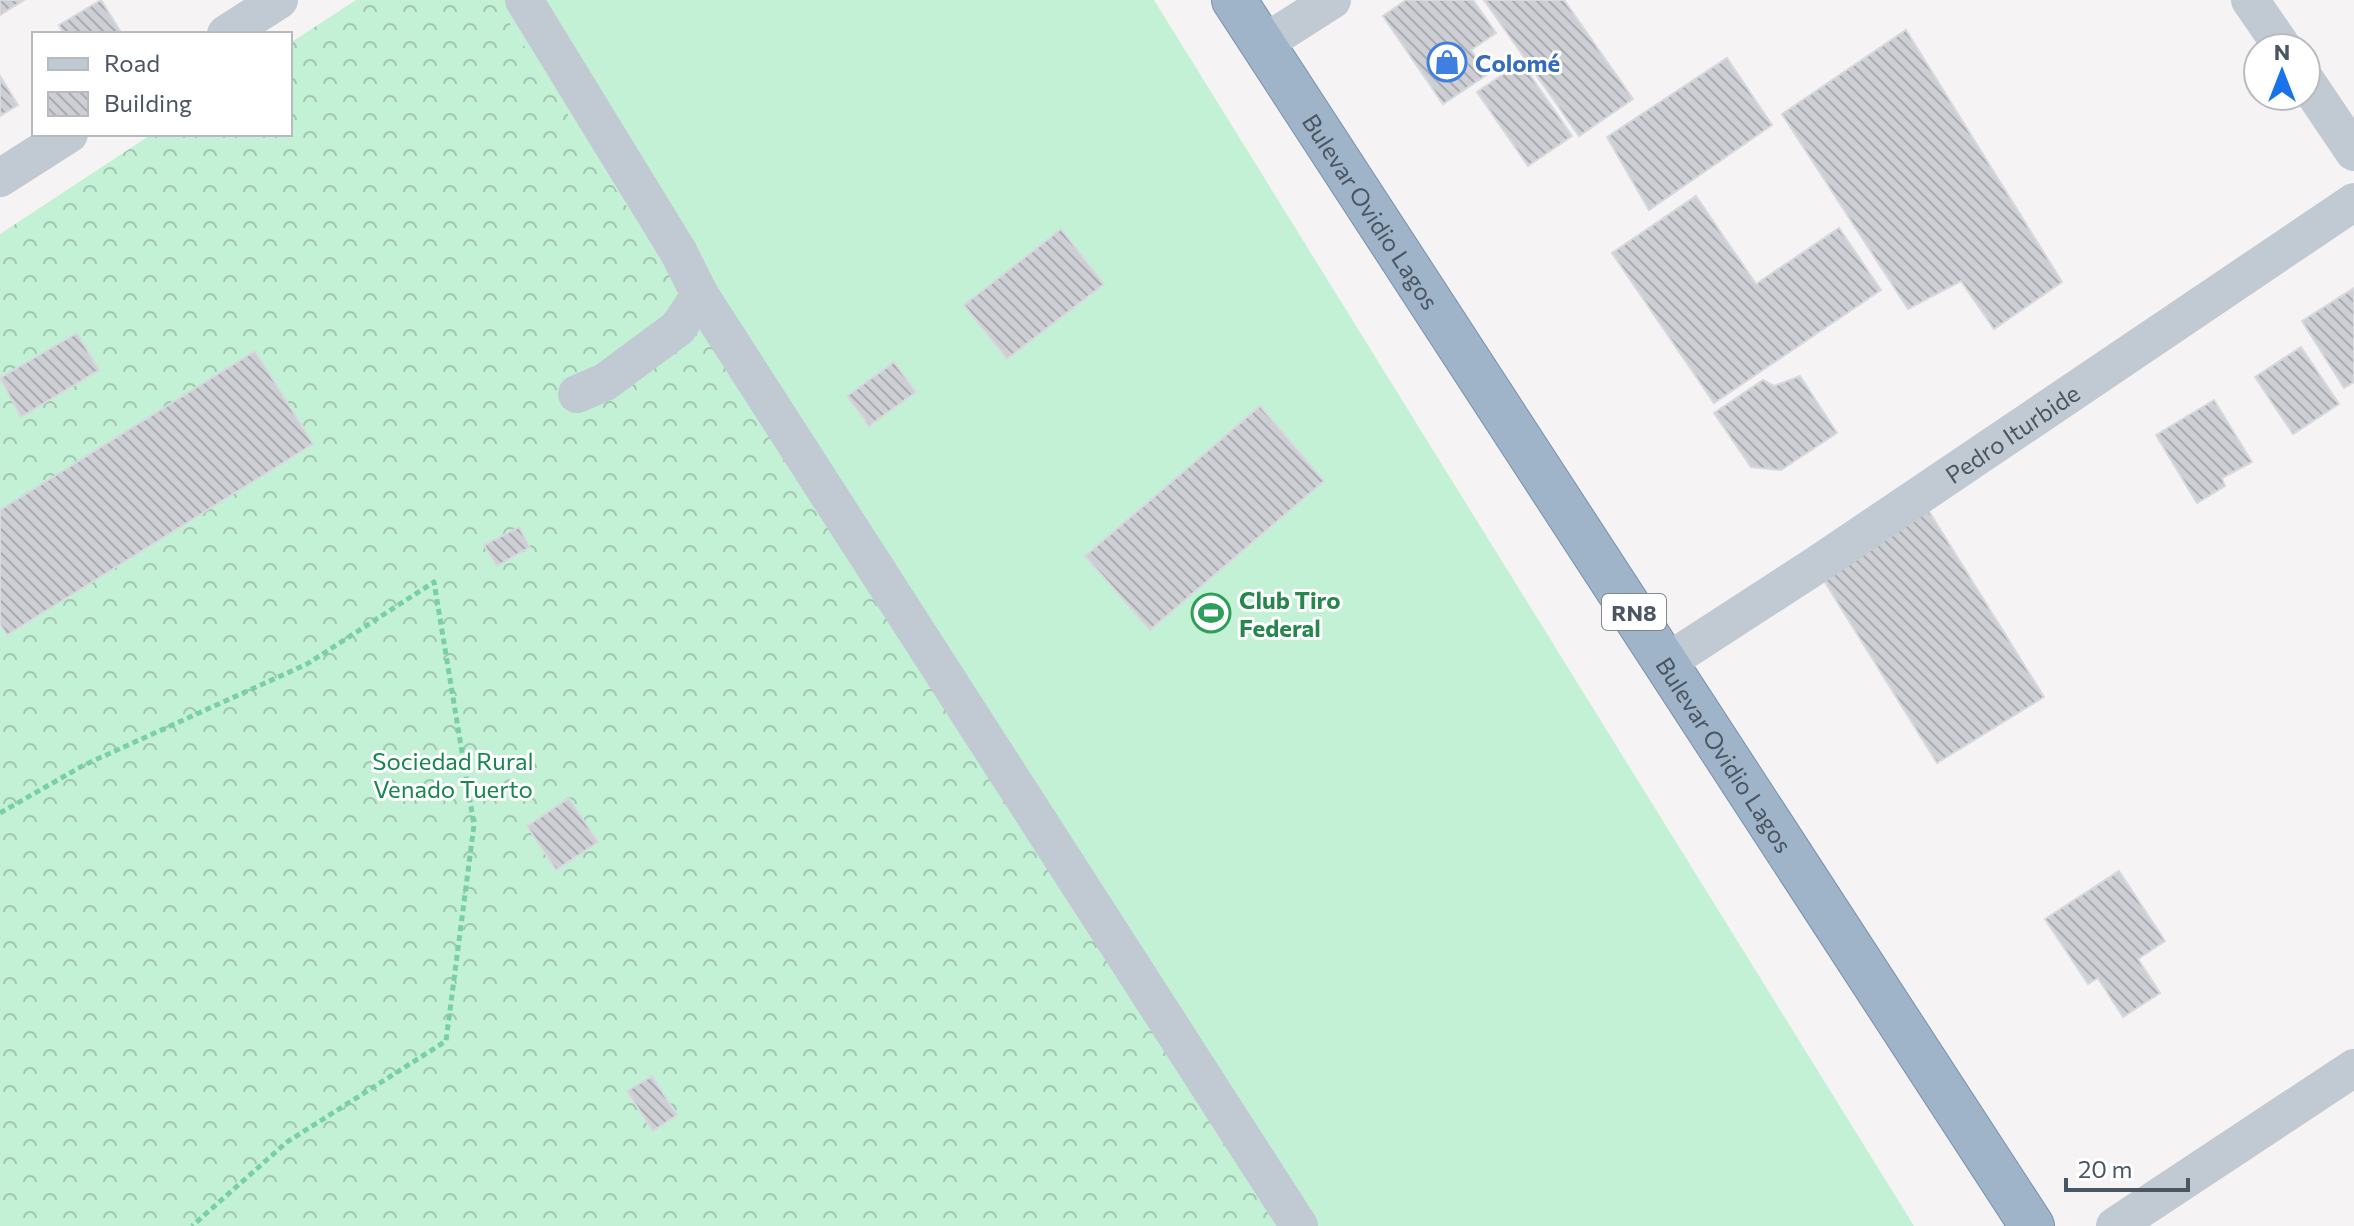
<svg xmlns="http://www.w3.org/2000/svg" width="2354" height="1226" font-family="Commissioner,sans-serif">
<defs>
<pattern id="forest-crowns" width="20" height="18" patternUnits="userSpaceOnUse" patternTransform="scale(2)"><rect width="20" height="18" fill="#c3f1d5"/><path d="M2 6a3 3 0 1 1 6 0M12 15a3 3 0 1 1 6 0" fill="none" stroke="#a0c6b0"/></pattern>
<pattern id="building-back-hatch" width="6" height="6" patternUnits="userSpaceOnUse" patternTransform="scale(2)"><rect width="6" height="6" fill="#cdcfd5"/><path d="M-1 5l2 2M0 0l6 6M5-1l2 2" fill="none" stroke="#a8abb0"/></pattern>
</defs>
<rect width="100%" height="100%" fill="#f5f3f3"/>
<!-- forest -->
<path fill="url(#forest-crowns)" d="M 356,0 L 495,0 L 1279,1226 L 0,1226 L 0,234 L 152,134 L 290,134 L 290,43 Z"/>
<!-- pitch -->
<path fill="#c3f1d5" d="M 495,0 L 1154,0 L 1914,1226 L 1279,1226 Z"/>
<!-- building -->
<path fill="url(#building-back-hatch)" stroke="#d7d9de" stroke-width="2" d="M 0,0 L 24,0 L 0,15 Z
M 101,0 L 122,34 L 64,34 L 59,25 Z
M 1406,0 L 1473,0 L 1496,33 L 1471,50 L 1488,74 L 1443,104 L 1383,16 Z
M 1484,0 L 1564,0 L 1633,99 L 1579,136 Z
M 1906,30 L 2062,282 L 1994,329 L 1961,281 L 1908,309 L 1782,114 Z
M 1727,58 L 1772,125 L 1649,210 L 1607,137 Z
M 1521,62 L 1572,136 L 1528,166 L 1477,92 Z
M 0,76 L 18,105 L 0,116 Z
M 1696,196 L 1756,284 L 1839,228 L 1881,290 L 1714,403 L 1612,253 Z
M 1061,229 L 1104,284 L 1007,359 L 964,305 Z
M 2354,288 L 2354,382 L 2344,388 L 2302,321 Z
M 77,333 L 99,370 L 21,417 L 0,378 Z
M 2301,347 L 2339,404 L 2293,434 L 2255,377 Z
M 255,351 L 313,444 L 7,635 L 0,624 L 0,510 Z
M 894,362 L 916,392 L 869,426 L 847,396 Z
M 1800,376 L 1837,433 L 1781,470 L 1751,467 L 1714,413 L 1763,380 L 1774,386 Z
M 2214,400 L 2252,462 L 2222,478 L 2225,486 L 2197,503 L 2156,435 Z
M 1260,406 L 1324,481 L 1150,630 L 1085,556 Z
M 1922,500 L 2044,697 L 1937,763 L 1815,566 Z
M 519,527 L 530,547 L 497,566 L 484,545 Z
M 569,798 L 598,842 L 556,870 L 527,826 Z
M 2119,871 L 2165,941 L 2138,959 L 2160,993 L 2123,1017 L 2098,978 L 2088,984 L 2045,919 Z
M 652,1076 L 677,1115 L 653,1131 L 627,1091 Z"/>
<g fill="none" stroke-linecap="round" stroke-linejoin="round">
<!-- trunk casing -->
<g stroke="#7690ad" stroke-width="46">
<g id="trunk">
<path id="s2" d="M 1234,0 L 2032,1226"/>
</g>
</g>
<!-- path -->
<path stroke="#7ad0a6" stroke-width="5" stroke-dasharray="6 4" stroke-linecap="butt" d="M 0,813 L 84,765 L 307,664 L 434,582 L 474,825 L 446,1041 L 287,1142 L 192,1226"/>
<!-- minor -->
<g stroke="#c1cad2" stroke-width="38">
<path d="M 524,0 L 679,253 L 700,295 L 678,328 L 605,382 L 577,394"/>
<path d="M 2250,0 L 2283,48"/>
<path d="M 226,34 L 279,0"/>
<path d="M 1263,44 L 1332,0"/>
<path d="M 2306,81 L 2354,152"/>
<path d="M 0,178 L 69,134"/>
<path d="M 700,295 L 1299,1226"/>
<path id="s1" d="M 1667,662 L 1815,566 L 2354,202"/>
<path d="M 2115,1226 L 2354,1068"/>
</g>
<!-- trunk -->
<use href="#trunk" stroke="#9fb4c9" stroke-width="44"/>
</g>
<!-- icons -->
<defs>
<g id="shop-ring" transform="scale(2)"><circle r="9.5" fill="#fff" stroke="#3f7fe0" stroke-width="1.5"/><path d="M-5-2.5h2.3a2.7 3.5 0 0 1 5.4 0H5L5.5 6h-11ZM-1.5-2.5h3a1.5 2.3 0 0 0-3 0Z" fill="#3f7fe0"/></g>
<g id="stadium-ring" transform="scale(2)"><circle r="9.5" fill="#fff" stroke="#2e9e5b" stroke-width="1.5"/><path d="M0-5a6.5 5 0 1 0 0 10a6.5 5 0 1 0 0-10ZM-3.5-1.8h7v3.6h-7Z" fill="#2e9e5b"/></g>
</defs>
<g fill-rule="evenodd">
<use href="#shop-ring" x="1447" y="62"/>
<use href="#stadium-ring" x="1211" y="613"/>
</g>
<g text-anchor="middle" dominant-baseline="central" stroke-width="6" stroke-linejoin="round" paint-order="stroke">
<!-- shield labels -->
<rect fill="#fff" stroke="#808990" stroke-width="2" x="1602" y="594" width="64" height="36" rx="6"/>
<g font-size="22" font-weight="bold" fill="#4a5661">
<text x="1634" y="612">RN8</text>
</g>
<!-- shop labels -->
<g font-size="24" font-weight="bold" fill="#366cbe" stroke="#fff" text-anchor="start">
<text x="1475" y="62">Colomé</text>
</g>
<!-- street labels -->
<g font-size="24" fill="#4a5661" stroke="#fff">
<text stroke="none"><textPath href="#s2" startOffset="252">Bulevar Ovidio Lagos</textPath></text>
<text stroke="none"><textPath href="#s1" startOffset="414">Pedro Iturbide</textPath></text>
<text stroke="none"><textPath href="#s2" startOffset="900">Bulevar Ovidio Lagos</textPath></text>
</g>
<!-- leisure labels -->
<g font-size="24" font-weight="bold" fill="#27864d" stroke="#fff" text-anchor="start">
<text x="1239" y="599">Club Tiro<tspan x="1239" dy="28">Federal</tspan></text>
</g>
<!-- park labels -->
<g font-size="24" fill="#17864f" stroke="#fff">
<text x="453" y="760">Sociedad Rural<tspan x="453" dy="28">Venado Tuerto</tspan></text>
</g>
</g>
<!-- legend -->
<rect x="32" y="32" width="260" height="104" fill="#ffffff" stroke="#b7bbc0" stroke-width="2"/>
<rect x="48" y="58" width="40" height="12" fill="#c1cad2" stroke="#b7bbc0" stroke-width="2"/>
<text x="104" y="72" font-size="24" fill="#4a5661">Road</text>
<rect x="48" y="92" width="40" height="24" fill="url(#building-back-hatch)" stroke="#b7bbc0" stroke-width="2"/>
<text x="104" y="112" font-size="24" fill="#4a5661">Building</text>
<!-- north arrow -->
<g transform="translate(2282 72)"><circle r="38" fill="#ffffff" stroke="#b7bbc0" stroke-width="2"/>
<path d="M0-6L14 30L0 20L-14 30Z" fill="#1a73e8"/>
<text y="-12" font-size="22" font-weight="bold" text-anchor="middle" fill="#4a5661">N</text>
</g>
<!-- scale -->
<path d="M2066 1178v12h122v-12" fill="none" stroke="#4a5661" stroke-width="4"/>
<text x="2078" y="1178" font-size="24" fill="#4a5661" stroke="#ffffff" stroke-width="6" paint-order="stroke">20 m</text>
</svg>
